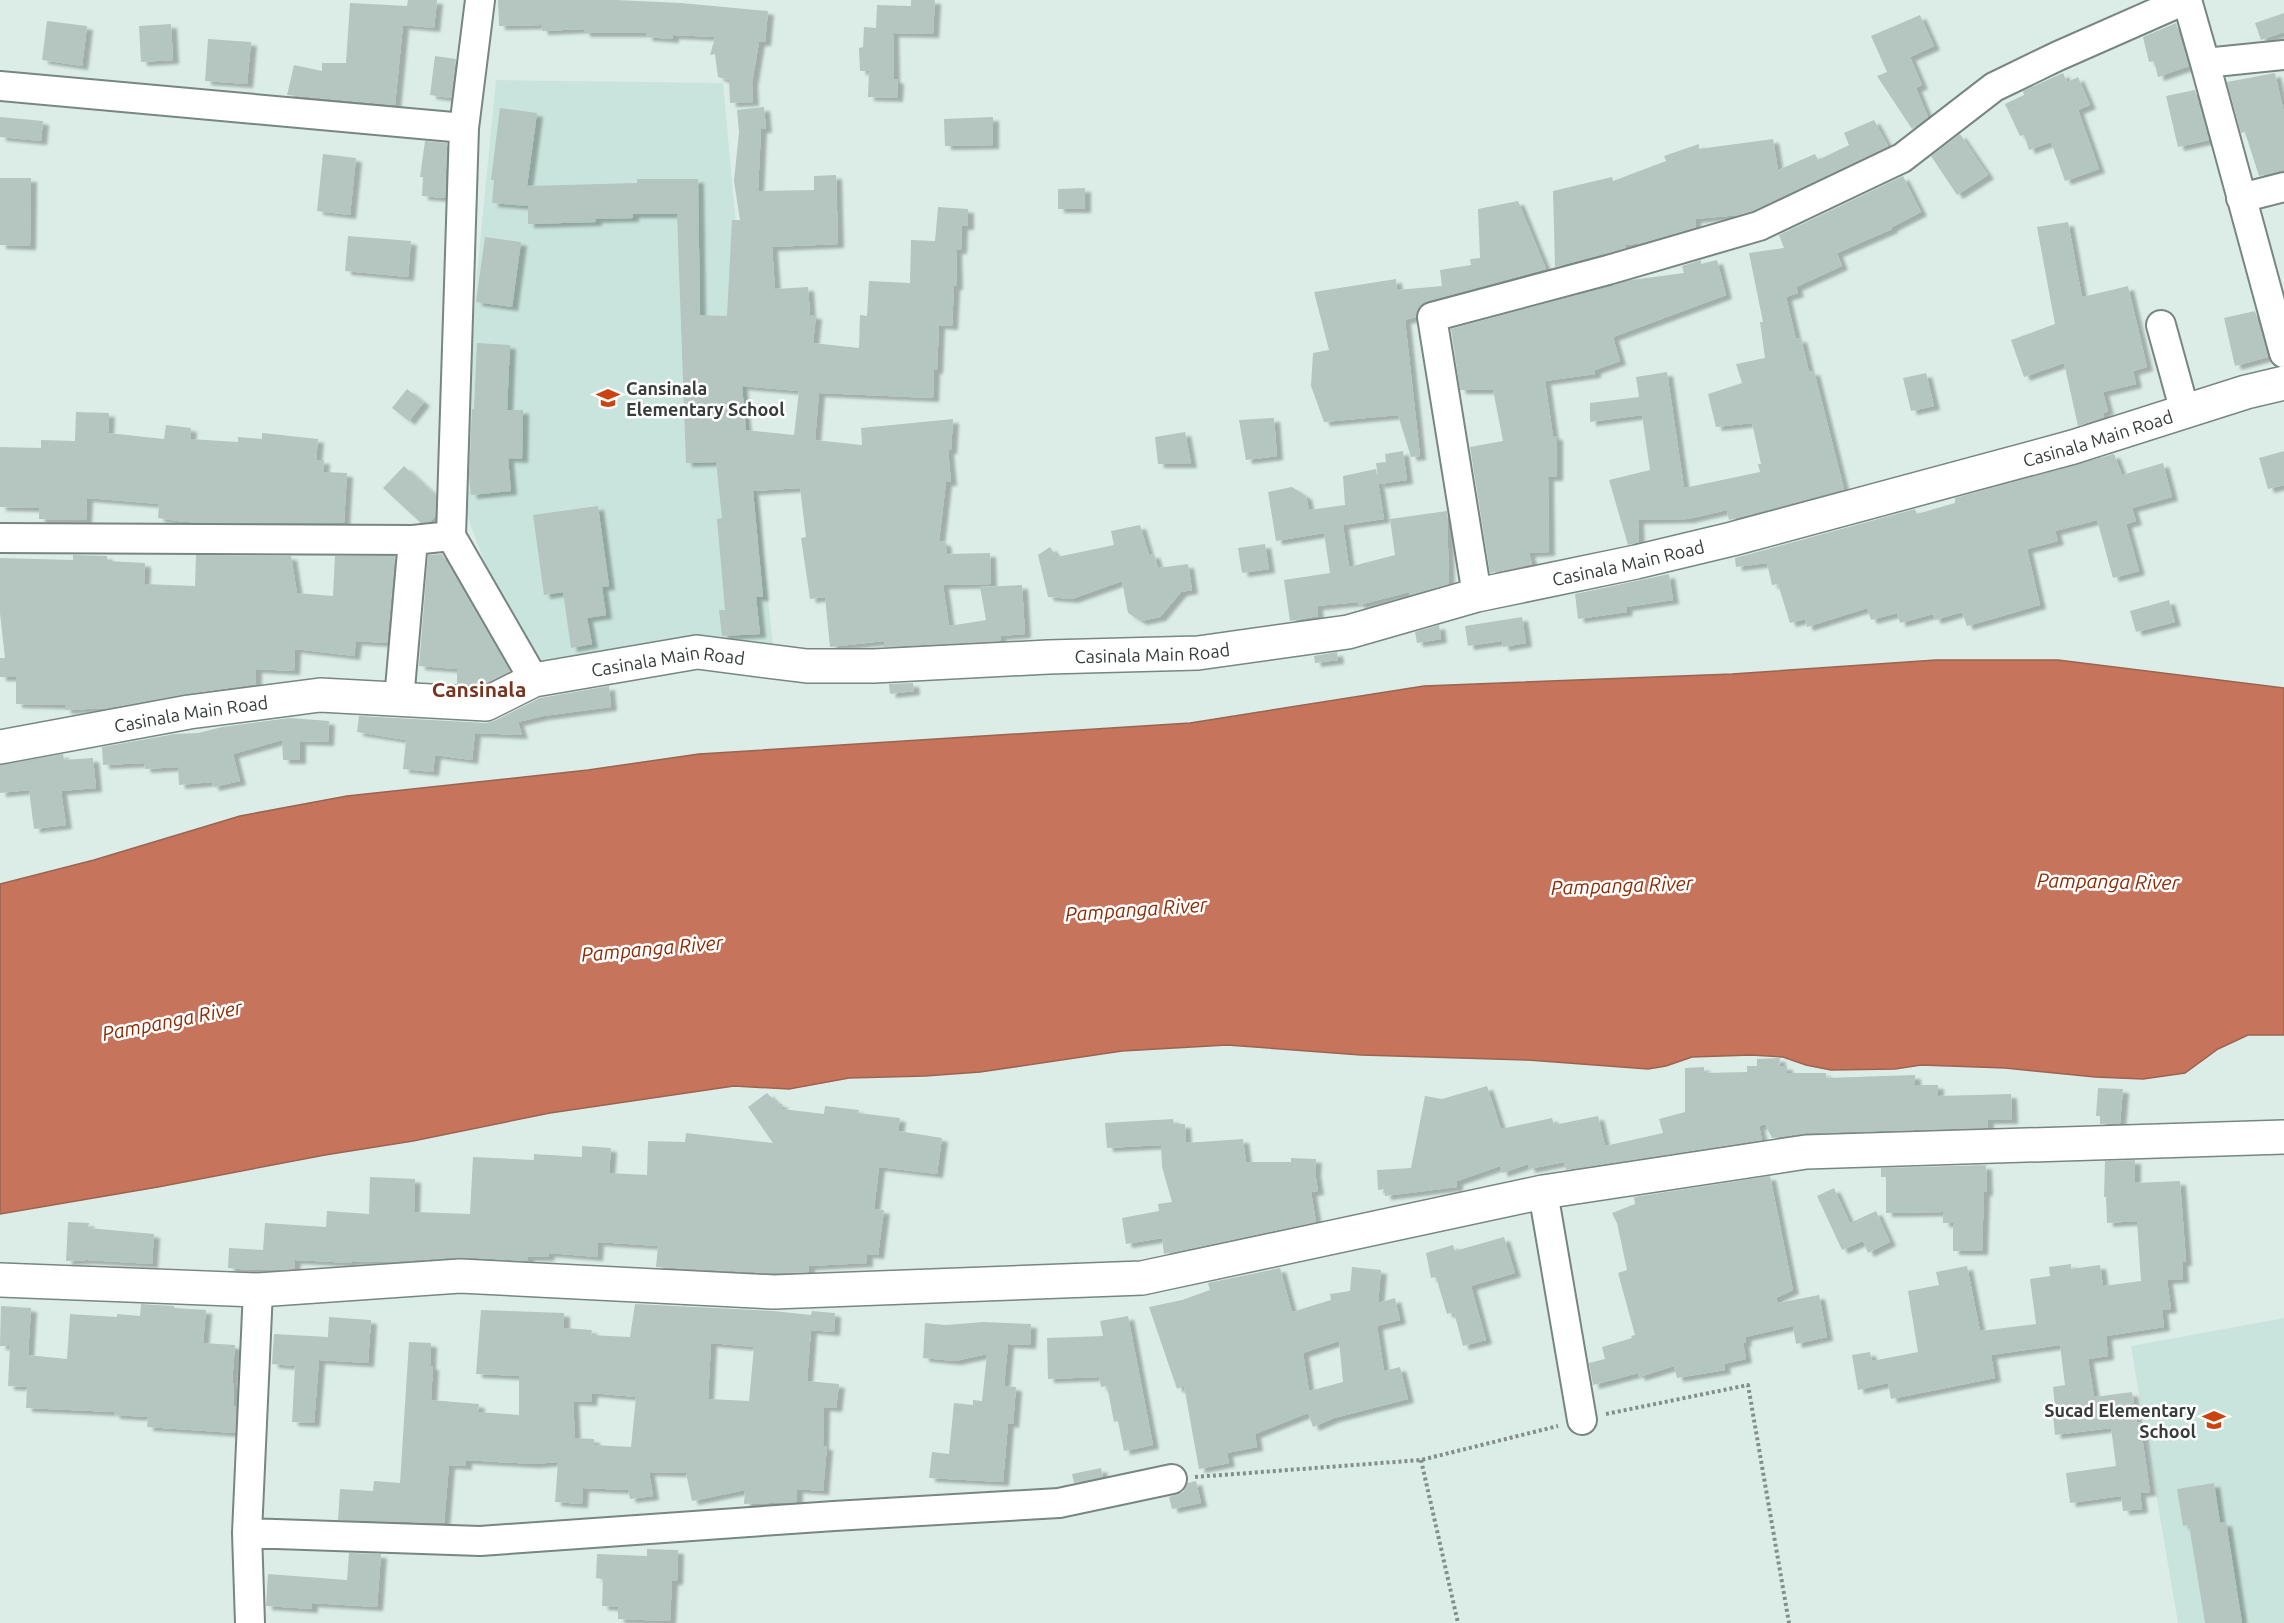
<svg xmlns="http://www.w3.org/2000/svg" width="2284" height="1623" font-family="Ubuntu,sans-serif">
<defs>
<filter id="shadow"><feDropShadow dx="6" dy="4" stdDeviation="1.5" flood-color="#0004"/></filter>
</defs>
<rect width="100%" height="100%" fill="#dcede8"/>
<!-- built -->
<path fill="#c9e4dc" d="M 496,80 L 723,83 L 735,213 L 749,427 L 773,645 L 538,673 L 497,596 L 467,515 L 466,440 L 477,274 Z
M 2284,1318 L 2284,1623 L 2178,1623 L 2131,1346 Z"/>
<!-- water -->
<path fill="#c6745b" stroke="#9b6451" stroke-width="1.5" d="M 1936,660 L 2058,660 L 2284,688 L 2284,1035 L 2248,1035 L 2218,1049 L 2185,1073 L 2143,1079 L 2095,1077 L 2005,1068 L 1921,1065 L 1895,1069 L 1831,1070 L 1806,1065 L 1783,1057 L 1751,1055 L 1692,1057 L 1666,1066 L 1648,1069 L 1528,1060 L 1361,1055 L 1227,1045 L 1122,1051 L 980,1072 L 925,1076 L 849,1078 L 789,1089 L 734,1086 L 550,1113 L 413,1141 L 325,1155 L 158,1187 L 0,1214 L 0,884 L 94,860 L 240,816 L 347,796 L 588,770 L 699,754 L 1190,723 L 1424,686 L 1732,674 Z"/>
<!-- building -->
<path fill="#b5c5c0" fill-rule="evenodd" filter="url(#shadow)" d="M 408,0 L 437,0 L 434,28 L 403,25 L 395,105 L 287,95 L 294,65 L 322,71 L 322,63 L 346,63 L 350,3 L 407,6 Z
M 498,0 L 616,0 L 681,3 L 768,11 L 765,42 L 759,42 L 752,83 L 753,102 L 730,103 L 729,80 L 718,77 L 715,54 L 710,55 L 715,37 L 673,35 L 673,39 L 646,37 L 647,33 L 584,33 L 584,29 L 542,31 L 541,25 L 499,26 Z
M 911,0 L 935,0 L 933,34 L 893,33 L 894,79 L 898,80 L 897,98 L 868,97 L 869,71 L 860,71 L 859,48 L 863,47 L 864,27 L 876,28 L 877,5 L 911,6 Z
M 2284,13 L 2284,32 L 2261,40 L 2255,23 Z
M 1920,15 L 1934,46 L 1910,57 L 1922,85 L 1916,88 L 1928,117 L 1912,129 L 1877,76 L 1887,72 L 1871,36 Z
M 47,21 L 87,26 L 82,66 L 42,60 Z
M 2176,23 L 2189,66 L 2158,77 L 2154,61 L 2149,62 L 2143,37 Z
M 171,24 L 173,60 L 141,62 L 139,26 Z
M 208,39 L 251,42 L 247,84 L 205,81 Z
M 435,56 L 456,59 L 451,98 L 430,95 Z
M 2063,73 L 2067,82 L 2078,77 L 2090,105 L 2078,110 L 2099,169 L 2065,181 L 2051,142 L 2029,150 L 2024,135 L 2020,136 L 2005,104 L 2024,95 L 2023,91 Z
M 2275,73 L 2284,113 L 2284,171 L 2259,176 L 2245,132 L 2241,133 L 2227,82 Z
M 2195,90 L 2209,140 L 2178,147 L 2166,96 Z
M 764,107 L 766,129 L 761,129 L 758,191 L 814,190 L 814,176 L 836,175 L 838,244 L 772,247 L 775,289 L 808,287 L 810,315 L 816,315 L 813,343 L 859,348 L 860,315 L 867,316 L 869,281 L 910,283 L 911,240 L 935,241 L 938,207 L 968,209 L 968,226 L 962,226 L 961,250 L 956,250 L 957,286 L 954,286 L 952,326 L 939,325 L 937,370 L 934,370 L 933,398 L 819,393 L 815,440 L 862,445 L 861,428 L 953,419 L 951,450 L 948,450 L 951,482 L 946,482 L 939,541 L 945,542 L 947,554 L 990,553 L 991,584 L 943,585 L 949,626 L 986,620 L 980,587 L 1022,585 L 1025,634 L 1000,636 L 1001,641 L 884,647 L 884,641 L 830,647 L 825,597 L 810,599 L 801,538 L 806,537 L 800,488 L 753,491 L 763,597 L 756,597 L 760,634 L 722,636 L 719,610 L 725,610 L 717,519 L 722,518 L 716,462 L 686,463 L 677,214 L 633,214 L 633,218 L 596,219 L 596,222 L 528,224 L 528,206 L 492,203 L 494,180 L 491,180 L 500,108 L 537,113 L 527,186 L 637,183 L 637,179 L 698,179 L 700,315 L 727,316 L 732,220 L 740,220 L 734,181 L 739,132 L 737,110 ZM 742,386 L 799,391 L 794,435 L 746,430 Z
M 0,117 L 43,121 L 41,141 L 0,137 Z
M 993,117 L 993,145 L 945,146 L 944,119 Z
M 1874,120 L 1888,146 L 1753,211 L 1739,215 L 1695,219 L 1696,227 L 1641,243 L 1626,245 L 1626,248 L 1555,267 L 1553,191 L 1612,177 L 1613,181 L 1666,161 L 1664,156 L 1699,144 L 1699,149 L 1773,139 L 1778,170 L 1815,154 L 1818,160 L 1849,145 L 1844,133 Z
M 1960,134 L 1988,175 L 1957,195 L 1931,156 Z
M 425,141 L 447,143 L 445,198 L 422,196 L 423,177 L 420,177 Z
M 323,154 L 356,158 L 350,215 L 317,211 Z
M 1903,176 L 1921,212 L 1892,227 L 1892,229 L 1837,253 L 1842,266 L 1796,287 L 1798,293 L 1786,297 L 1796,339 L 1801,338 L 1809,372 L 1814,371 L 1844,489 L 1729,520 L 1727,510 L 1688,519 L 1638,520 L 1639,542 L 1628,545 L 1609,480 L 1650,470 L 1642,415 L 1590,422 L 1590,403 L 1639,397 L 1636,377 L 1667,372 L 1684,488 L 1760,472 L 1758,464 L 1761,464 L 1752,423 L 1716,427 L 1708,394 L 1742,383 L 1736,364 L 1765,358 L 1760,322 L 1763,322 L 1749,253 L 1784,248 L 1779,235 Z
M 0,178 L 31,178 L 30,246 L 0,245 Z
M 1085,188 L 1085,209 L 1058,209 L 1058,189 Z
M 1518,201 L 1546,269 L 1428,301 L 1420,305 L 1416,317 L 1405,320 L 1420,456 L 1411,457 L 1398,415 L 1324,422 L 1311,386 L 1313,353 L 1329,350 L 1314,292 L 1396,279 L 1397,290 L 1442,286 L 1440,270 L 1471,265 L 1470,259 L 1480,258 L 1478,209 Z
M 2068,222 L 2082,297 L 2128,286 L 2147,367 L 2133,371 L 2136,384 L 2103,392 L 2108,411 L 2103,413 L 2104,417 L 2078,426 L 2064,363 L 2024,377 L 2011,340 L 2055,324 L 2037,227 Z
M 348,236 L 411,241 L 408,277 L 345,271 Z
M 485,237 L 521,242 L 512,307 L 476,302 Z
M 1701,260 L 1701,264 L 1717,260 L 1726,295 L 1613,337 L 1620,361 L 1595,370 L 1595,374 L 1545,381 L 1553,436 L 1557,436 L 1557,477 L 1548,477 L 1549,552 L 1529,553 L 1532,564 L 1490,573 L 1470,447 L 1503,441 L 1493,390 L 1460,390 L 1451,329 L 1631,280 L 1684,273 L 1682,266 Z
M 2255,311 L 2268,357 L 2235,366 L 2224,318 Z
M 477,343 L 510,345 L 507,410 L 523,410 L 522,459 L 508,458 L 511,491 L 471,495 L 469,477 L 472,409 L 474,409 Z
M 1926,373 L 1934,406 L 1911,411 L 1903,378 Z
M 407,389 L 424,402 L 409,421 L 392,408 Z
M 76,412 L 109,413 L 108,433 L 164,439 L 166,425 L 191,428 L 190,439 L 238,442 L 238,437 L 262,439 L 262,433 L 318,439 L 316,460 L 324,460 L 323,472 L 347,473 L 344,523 L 185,522 L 158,518 L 159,504 L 87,498 L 86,520 L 39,519 L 39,508 L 0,507 L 0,447 L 41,448 L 41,440 L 75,441 Z
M 1274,418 L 1277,456 L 1246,460 L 1239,420 Z
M 1185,432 L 1191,464 L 1158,464 L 1155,437 Z
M 1403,451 L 1407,480 L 1379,484 L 1376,463 L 1386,462 L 1385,454 Z
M 2284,451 L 2284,485 L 2268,489 L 2259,458 Z
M 2114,454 L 2122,475 L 2163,463 L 2172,497 L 2132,508 L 2136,521 L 2126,524 L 2139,571 L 2113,578 L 2097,520 L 2055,531 L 2058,541 L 2027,549 L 2040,605 L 1967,626 L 1962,612 L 1935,620 L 1933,614 L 1900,623 L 1897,613 L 1871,620 L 1867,608 L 1807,627 L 1805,619 L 1790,623 L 1778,584 L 1772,585 L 1767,563 L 1736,567 L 1735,558 L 1915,509 L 1917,514 L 1955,503 L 1955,498 Z
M 404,466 L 436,496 L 435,516 L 430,522 L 421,523 L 383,488 Z
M 1376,469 L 1384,519 L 1343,525 L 1349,567 L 1395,555 L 1390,519 L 1447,511 L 1449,584 L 1410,595 L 1409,592 L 1359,605 L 1358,602 L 1317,606 L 1318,616 L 1290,621 L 1284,580 L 1330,573 L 1324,533 L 1276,541 L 1268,492 L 1292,487 L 1306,496 L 1309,510 L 1345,505 L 1343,476 Z
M 598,506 L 609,586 L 602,587 L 606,615 L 587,618 L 592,644 L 571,648 L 563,592 L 544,595 L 533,515 Z
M 1140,525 L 1149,555 L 1154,554 L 1158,568 L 1188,564 L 1192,590 L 1181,592 L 1160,617 L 1141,621 L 1128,613 L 1122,581 L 1072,599 L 1048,597 L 1038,555 L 1050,547 L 1057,557 L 1114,545 L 1111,531 Z
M 1265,544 L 1269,569 L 1242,573 L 1238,548 Z
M 442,554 L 510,671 L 482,685 L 457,684 L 457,669 L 419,666 L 428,555 Z
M 73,555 L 107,556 L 107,561 L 145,563 L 144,584 L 195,586 L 196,555 L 291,556 L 297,593 L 333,596 L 335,556 L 395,556 L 387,643 L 356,641 L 354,656 L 295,649 L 294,671 L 256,669 L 256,684 L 186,694 L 109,708 L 65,710 L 65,705 L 16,704 L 16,677 L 0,677 L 0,658 L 5,658 L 0,613 L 0,558 L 73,560 Z
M 1669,574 L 1673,600 L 1626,607 L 1627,612 L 1578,619 L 1575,594 Z
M 2169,600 L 2175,622 L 2136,632 L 2130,611 Z
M 1522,617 L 1526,643 L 1503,647 L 1502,641 L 1468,646 L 1465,626 Z
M 1439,625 L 1441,639 L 1417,643 L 1415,632 Z
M 1337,652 L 1338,660 L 1315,663 L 1314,656 Z
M 913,683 L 914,691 L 890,694 L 889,684 Z
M 609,686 L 611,707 L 543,716 L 518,722 L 522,735 L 475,733 L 472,760 L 435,755 L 433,772 L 403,769 L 406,740 L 357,732 L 359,716 L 486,723 L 494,721 L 540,698 Z
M 290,718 L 329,721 L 328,742 L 300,741 L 300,760 L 283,760 L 282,740 L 233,754 L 240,781 L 213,787 L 212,782 L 179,785 L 178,767 L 145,769 L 144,763 L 103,765 L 102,747 L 175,734 L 198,733 L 222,727 Z
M 63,754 L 64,760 L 93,758 L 96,788 L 61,791 L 66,825 L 34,829 L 29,790 L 0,793 L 0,765 Z
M 1780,1058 L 1779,1066 L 1787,1066 L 1787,1073 L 1826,1073 L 1826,1078 L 1915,1075 L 1915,1085 L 1938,1085 L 1938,1096 L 2011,1094 L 2012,1120 L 1988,1120 L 1988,1128 L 1805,1133 L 1772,1138 L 1765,1124 L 1759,1126 L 1762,1140 L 1566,1170 L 1564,1162 L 1529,1169 L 1528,1164 L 1502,1173 L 1500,1166 L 1457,1181 L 1457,1187 L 1385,1196 L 1384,1189 L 1378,1190 L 1377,1170 L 1411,1168 L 1425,1096 L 1442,1099 L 1487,1086 L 1501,1129 L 1552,1118 L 1554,1125 L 1598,1116 L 1605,1146 L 1663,1133 L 1659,1119 L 1685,1112 L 1685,1068 L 1704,1067 L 1704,1073 L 1747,1072 L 1747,1066 L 1757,1066 L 1757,1059 Z
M 2098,1088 L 2123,1089 L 2120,1123 L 2100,1124 L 2100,1116 L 2096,1116 Z
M 767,1093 L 777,1103 L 782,1104 L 782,1109 L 824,1114 L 825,1106 L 859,1110 L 858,1113 L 900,1118 L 898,1131 L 942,1138 L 937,1174 L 879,1167 L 874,1209 L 884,1210 L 878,1255 L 867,1254 L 867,1263 L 809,1266 L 809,1272 L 774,1273 L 656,1267 L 658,1246 L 598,1242 L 597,1257 L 549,1253 L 548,1257 L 528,1257 L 528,1261 L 461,1257 L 385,1262 L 352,1261 L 352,1263 L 295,1260 L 294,1269 L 252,1270 L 228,1268 L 229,1248 L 263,1250 L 265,1223 L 326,1227 L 327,1211 L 369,1214 L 370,1177 L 415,1179 L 414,1212 L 470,1214 L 473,1157 L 534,1160 L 534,1154 L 582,1157 L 582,1146 L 611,1148 L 609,1173 L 647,1175 L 648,1141 L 685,1142 L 686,1133 L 773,1143 L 748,1107 Z
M 1173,1119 L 1174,1124 L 1185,1124 L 1186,1143 L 1243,1139 L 1246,1162 L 1291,1162 L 1291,1158 L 1316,1159 L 1315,1172 L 1318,1191 L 1311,1192 L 1316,1222 L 1164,1254 L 1162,1238 L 1126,1244 L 1122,1218 L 1159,1211 L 1158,1204 L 1172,1202 L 1162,1167 L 1161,1145 L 1107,1148 L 1105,1123 Z
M 2135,1160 L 2135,1183 L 2180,1181 L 2186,1262 L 2182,1262 L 2183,1279 L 2167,1280 L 2171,1309 L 2162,1310 L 2164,1327 L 2106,1336 L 2108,1356 L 2088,1359 L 2094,1397 L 2132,1392 L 2137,1423 L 2140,1422 L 2150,1492 L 2140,1493 L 2142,1509 L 2123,1511 L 2121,1496 L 2070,1503 L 2066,1473 L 2116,1466 L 2111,1428 L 2055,1435 L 2053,1415 L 2056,1415 L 2053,1387 L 2065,1385 L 2060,1345 L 1991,1355 L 1995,1378 L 1891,1399 L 1888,1383 L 1858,1390 L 1852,1355 L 1870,1352 L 1872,1361 L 1918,1352 L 1908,1291 L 1939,1285 L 1936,1272 L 1967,1266 L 1980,1331 L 2036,1324 L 2030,1279 L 2050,1276 L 2049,1267 L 2071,1264 L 2071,1269 L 2100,1265 L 2103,1286 L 2141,1281 L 2137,1221 L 2107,1223 L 2106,1197 L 2104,1197 L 2105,1161 Z
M 1986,1165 L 1987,1192 L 1984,1192 L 1982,1251 L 1953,1251 L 1953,1223 L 1943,1223 L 1943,1212 L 1886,1213 L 1886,1177 L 1881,1177 L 1881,1168 L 1989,1165 Z
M 1770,1176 L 1793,1290 L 1776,1298 L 1778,1303 L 1819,1295 L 1827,1337 L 1796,1344 L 1793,1326 L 1745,1337 L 1746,1342 L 1743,1343 L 1746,1359 L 1724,1364 L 1725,1370 L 1677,1378 L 1674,1366 L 1639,1377 L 1638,1373 L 1593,1385 L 1589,1363 L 1605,1359 L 1602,1347 L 1632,1338 L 1631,1336 L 1635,1335 L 1618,1273 L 1627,1270 L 1617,1223 L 1612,1213 L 1635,1204 L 1634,1197 Z
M 1834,1188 L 1850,1223 L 1876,1211 L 1890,1242 L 1868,1253 L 1863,1241 L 1842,1250 L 1817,1196 Z
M 68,1222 L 89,1223 L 88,1228 L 154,1234 L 152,1264 L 87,1260 L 66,1261 Z
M 1504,1237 L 1515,1273 L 1471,1286 L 1486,1340 L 1463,1346 L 1454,1312 L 1447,1314 L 1436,1277 L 1431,1278 L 1426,1253 L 1453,1245 L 1455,1251 Z
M 1352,1267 L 1381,1270 L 1378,1303 L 1395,1298 L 1400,1320 L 1377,1326 L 1384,1371 L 1400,1367 L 1408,1399 L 1334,1418 L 1313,1427 L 1308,1413 L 1255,1434 L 1257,1447 L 1227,1453 L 1229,1463 L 1199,1469 L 1184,1386 L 1177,1389 L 1149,1307 L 1182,1300 L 1210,1290 L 1208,1283 L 1280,1268 L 1292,1312 L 1331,1300 L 1330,1294 L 1350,1291 ZM 1339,1341 L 1343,1382 L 1309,1391 L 1303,1353 Z
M 141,1304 L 174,1306 L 174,1308 L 206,1310 L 203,1343 L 235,1345 L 232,1383 L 234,1383 L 233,1406 L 236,1407 L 235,1433 L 147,1427 L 148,1417 L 114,1415 L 114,1412 L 26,1408 L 27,1387 L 8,1386 L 10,1346 L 0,1346 L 1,1306 L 31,1308 L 28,1355 L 67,1359 L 70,1314 L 117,1317 L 117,1314 L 140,1316 Z
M 635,1304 L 773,1311 L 811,1315 L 812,1311 L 835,1313 L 834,1332 L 811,1330 L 807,1381 L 839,1384 L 836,1408 L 824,1407 L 823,1446 L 827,1446 L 823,1491 L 797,1489 L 797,1502 L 744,1504 L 745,1490 L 692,1501 L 686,1473 L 649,1472 L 653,1496 L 630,1499 L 628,1490 L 583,1488 L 582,1504 L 555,1502 L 558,1462 L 533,1464 L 466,1460 L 466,1466 L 449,1465 L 444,1523 L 338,1520 L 340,1489 L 373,1491 L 374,1481 L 400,1483 L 409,1342 L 431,1343 L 430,1366 L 433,1366 L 431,1400 L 479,1404 L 478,1412 L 519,1415 L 519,1376 L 476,1374 L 481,1310 L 564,1313 L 564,1328 L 592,1330 L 591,1335 L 630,1337 ZM 711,1343 L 754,1347 L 749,1401 L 708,1399 ZM 592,1393 L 636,1397 L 631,1447 L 594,1445 L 594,1439 L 575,1438 L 573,1401 L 591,1402 Z
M 1128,1316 L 1153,1445 L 1124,1451 L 1118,1421 L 1114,1422 L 1107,1386 L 1101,1387 L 1099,1377 L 1048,1379 L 1047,1338 L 1103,1336 L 1100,1321 Z
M 329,1317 L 371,1320 L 368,1363 L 319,1360 L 314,1423 L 292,1422 L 295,1366 L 272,1364 L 274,1334 L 328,1337 Z
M 983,1322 L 1031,1324 L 1030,1345 L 1008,1344 L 1004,1386 L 1016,1387 L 1013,1424 L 1008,1423 L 1003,1482 L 929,1478 L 932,1452 L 949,1454 L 954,1403 L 973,1405 L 973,1400 L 982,1401 L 987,1354 L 955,1361 L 923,1358 L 925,1323 L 946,1325 Z
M 1101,1468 L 1103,1477 L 1074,1483 L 1072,1474 Z
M 1196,1481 L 1201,1503 L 1172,1509 L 1169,1497 L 1183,1492 L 1188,1483 Z
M 2214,1483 L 2220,1523 L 2226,1522 L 2242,1623 L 2205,1623 L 2189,1525 L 2183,1526 L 2177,1489 Z
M 647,1549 L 678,1550 L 677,1581 L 672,1581 L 670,1621 L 618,1619 L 618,1607 L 602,1606 L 603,1579 L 596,1578 L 597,1554 L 647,1556 Z
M 349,1553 L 381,1554 L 377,1607 L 312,1603 L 312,1609 L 266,1606 L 268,1574 L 347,1580 Z"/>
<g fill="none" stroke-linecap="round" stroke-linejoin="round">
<!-- street casing -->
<g stroke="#778682" stroke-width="32">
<path id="street" d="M 480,0 L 464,128 L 451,536 L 534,680
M 2187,0 L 2205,63 L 2284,55
M 2205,63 L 2284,353
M 0,86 L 464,128
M 2241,198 L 2284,187
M 2161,325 L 2185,412
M 0,538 L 413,540 L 451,536
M 1477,595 L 1432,317 L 1608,270 L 1759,226 L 1902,158 L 1994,87 L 2058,56 L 2185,0
M 399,700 L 413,540
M 1543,1192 L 1582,1420
M 247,1533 L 480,1541 L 834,1516 L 1059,1503 L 1172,1479
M 250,1623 L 247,1533 L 258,1290"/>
</g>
<!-- secondary casing -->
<g stroke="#778682" stroke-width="36">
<g id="secondary">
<path id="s1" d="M 0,747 L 189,712 L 320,695 L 486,704 L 534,680 L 697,652 L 807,666 L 874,666 L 1048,657 L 1198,653 L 1348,632 L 1477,595 L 1636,562 L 1732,539 L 2073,447 L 2246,392 L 2284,383"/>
<path d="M 0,1280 L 258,1290 L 460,1276 L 774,1292 L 1142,1278 L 1543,1192 L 1806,1152 L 2284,1137"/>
</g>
</g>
<!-- path -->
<path stroke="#838e8b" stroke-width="4" stroke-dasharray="3 3" stroke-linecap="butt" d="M 1606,1414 L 1748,1385 L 1789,1623
M 1421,1460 L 1458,1623
M 1195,1477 L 1421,1460 L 1558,1426"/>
<!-- street -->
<use href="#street" stroke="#fff" stroke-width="28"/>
<!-- secondary -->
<use href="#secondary" stroke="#fff" stroke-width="33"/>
</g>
<!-- icons -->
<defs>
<g id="school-bare" transform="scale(1.8)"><path d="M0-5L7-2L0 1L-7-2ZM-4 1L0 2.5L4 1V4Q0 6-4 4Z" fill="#cb4310" stroke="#fff" stroke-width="2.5" paint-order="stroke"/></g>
</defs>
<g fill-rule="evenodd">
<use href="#school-bare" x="608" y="398"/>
<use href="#school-bare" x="2214" y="1420"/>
</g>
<g text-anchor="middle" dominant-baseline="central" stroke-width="5" stroke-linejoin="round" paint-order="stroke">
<!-- poi labels -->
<g font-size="18" font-weight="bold" fill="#363d3b" stroke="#fff" text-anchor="start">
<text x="626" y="388">Cansinala<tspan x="626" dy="21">Elementary School</tspan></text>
<text x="2196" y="1410" text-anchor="end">Sucad Elementary<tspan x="2196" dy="21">School</tspan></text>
</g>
<!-- street labels -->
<g font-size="18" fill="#363d3b" stroke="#fff">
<text stroke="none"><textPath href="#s1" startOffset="2138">Casinala Main Road</textPath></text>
<text stroke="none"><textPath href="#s1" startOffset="1652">Casinala Main Road</textPath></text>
<text stroke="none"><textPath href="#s1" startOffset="1166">Casinala Main Road</textPath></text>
<text stroke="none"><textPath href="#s1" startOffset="680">Casinala Main Road</textPath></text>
<text stroke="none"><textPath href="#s1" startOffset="194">Casinala Main Road</textPath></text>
</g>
<!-- water labels -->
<g font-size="20" font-style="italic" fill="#8d2b05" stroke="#fff">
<text transform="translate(2108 881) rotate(1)">Pampanga River</text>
<text transform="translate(1622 885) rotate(-2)">Pampanga River</text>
<text transform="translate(1136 909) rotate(-4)">Pampanga River</text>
<text transform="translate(652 948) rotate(-5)">Pampanga River</text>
<text transform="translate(172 1020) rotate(-11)">Pampanga River</text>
</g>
<!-- quarter labels -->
<g font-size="21" font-weight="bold" fill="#77341f" stroke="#fff">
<text x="479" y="689">Cansinala</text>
</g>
</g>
</svg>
